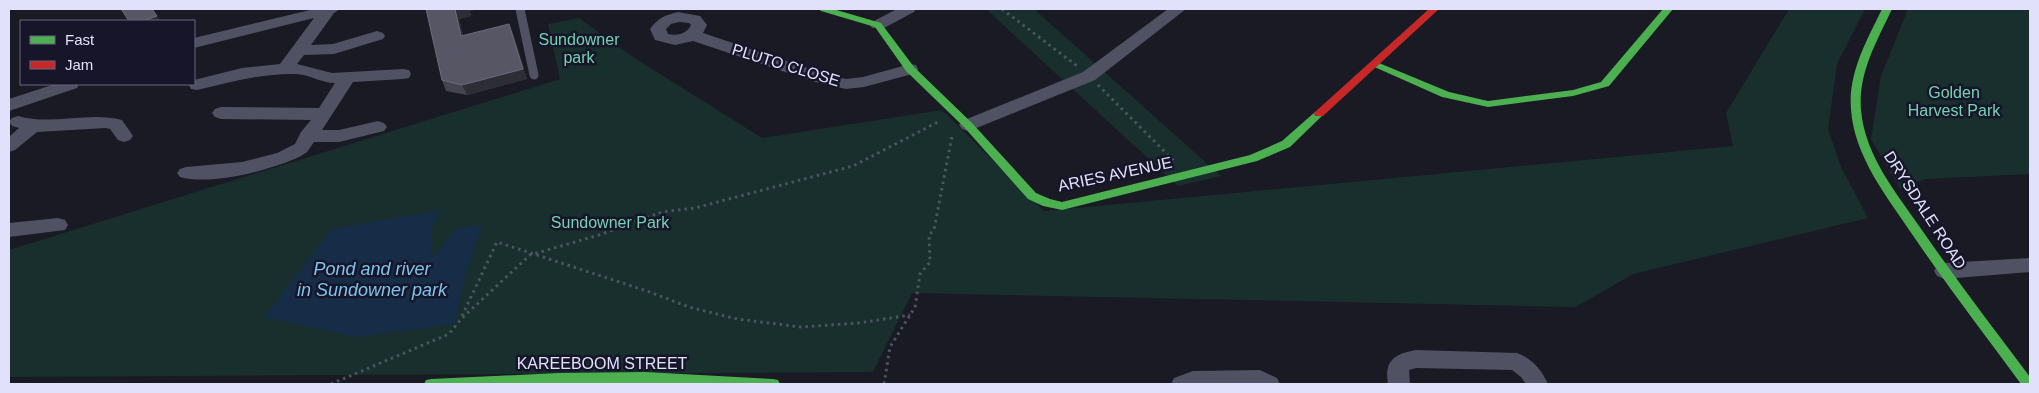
<svg xmlns="http://www.w3.org/2000/svg" width="2039" height="393" font-family="Helvetica,sans-serif">
<rect width="100%" height="100%" fill="#1a1a24"/>
<!-- green -->
<path fill="#182f2d" d="M 986,9 L 1034,9 L 1221,176 L 1178,186 Z
M 1789,9 L 1865,9 L 1837,64 L 1828,129 L 1841,167 L 1868,218 L 1633,274 L 1576,307 L 912,293 L 873,372 L 9,377 L 9,250 L 560,79 L 548,24 L 579,18 L 633,57 L 762,138 L 942,110 L 1044,211 L 1733,146 L 1726,113 Z
M 1908,9 L 2030,9 L 2030,174 L 1925,179 L 1900,189 L 1871,139 L 1881,76 Z"/>
<!-- water -->
<path fill="#172d47" d="M 441,210 L 432,227 L 431,259 L 456,229 L 482,224 L 465,277 L 455,324 L 355,337 L 264,317 L 331,229 Z"/>
<g fill="none" stroke-linecap="round" stroke-linejoin="round">
<!-- path -->
<path stroke="#49565f" stroke-width="3" stroke-dasharray="2.5 4" stroke-linecap="butt" d="M 1002,9 L 1077,66
M 1098,85 L 1175,162
M 462,316 L 497,242 L 647,291 L 689,307 L 737,319 L 801,327 L 859,323 L 910,315
M 331,384 L 449,334 L 461,319 L 530,255 L 599,235 L 662,212 L 695,208 L 853,166 L 940,121
M 884,384 L 890,347 L 915,307 L 920,274 L 930,262 L 929,235 L 934,230 L 952,136"/>
<!-- lane -->
<path stroke="#505163" stroke-width="9" d="M 520,9 L 534,75"/>
<!-- street -->
<path fill="#505163" fill-rule="evenodd" d="M 314,9 L 340,9 L 334,13 L 311,45 L 333,44 L 377,31 L 383,33 L 385,36 L 383,39 L 334,54 L 304,55 L 297,64 L 332,73 L 403,69 L 409,70 L 411,74 L 409,78 L 403,79 L 353,82 L 322,130 L 339,130 L 378,121 L 384,123 L 387,127 L 384,131 L 339,142 L 314,142 L 307,152 L 301,156 C 272,170 211,186 180,177 L 177,173 L 180,169 L 186,167 L 242,162 L 277,153 L 295,144 L 301,132 L 311,120 L 221,119 L 215,117 L 212,113 L 215,109 L 221,107 L 319,108 L 335,83 C 322,83 310,75 297,74 C 263,73 230,82 197,90 L 191,89 L 189,85 L 194,84 L 194,80 L 242,68 L 280,64 L 314,18 L 194,48 L 194,38 Z
M 897,9 L 916,9 L 914,12 L 884,28 L 872,28 L 870,25 L 872,22 Z
M 1168,9 L 1186,9 L 1095,80 L 974,129 L 968,131 L 962,129 L 959,125 L 962,121 L 1083,72 Z
M 678,12 L 700,16 L 707,25 L 703,33 L 825,74 L 846,79 L 863,77 L 910,64 L 916,65 L 918,69 L 916,73 L 864,87 L 846,89 L 815,82 L 693,41 L 675,45 L 655,40 L 650,29 C 658,18 665,15 678,12 ZM 679,22 L 689,23 L 691,25 C 687,34 677,36 668,34 L 666,29 L 671,24 Z
M 55,84 L 79,84 L 77,88 L 9,111 L 9,99 Z
M 18,116 C 52,126 88,111 122,120 L 133,136 L 130,140 L 124,142 L 118,140 L 110,129 L 106,128 L 37,132 L 15,150 L 9,152 L 9,137 L 19,128 L 12,126 L 9,122 L 12,118 Z
M 58,218 L 65,220 L 68,225 L 65,230 L 9,237 L 9,223 Z
M 2030,258 L 2030,272 L 1944,279 L 1937,276 L 1934,271 L 1937,266 L 1944,263 Z
M 1416,350 L 1517,353 C 1533,359 1541,369 1548,384 L 1526,384 L 1521,377 L 1512,370 L 1416,368 L 1409,370 L 1410,384 L 1388,384 C 1384,361 1394,354 1416,350 Z
M 1260,370 L 1277,378 L 1280,384 L 1171,384 L 1174,378 L 1193,371 Z"/>
<!-- fast -->
<path fill="#4caf50" fill-rule="evenodd" d="M 819,9 L 833,9 L 881,23 L 914,67 L 972,123 L 1036,193 L 1050,199 L 1062,202 L 1250,155 L 1282,141 L 1315,112 L 1319,111 L 1324,114 L 1290,147 L 1257,161 L 1062,210 L 1043,206 L 1028,199 L 964,127 L 906,71 L 875,27 L 821,11 Z
M 1663,9 L 1673,9 L 1609,86 L 1573,96 L 1488,107 L 1442,97 L 1370,65 L 1375,62 L 1379,63 L 1449,92 L 1488,101 L 1573,90 L 1601,82 Z
M 1882,9 L 1892,9 C 1877,41 1858,73 1861,110 C 1865,157 1898,195 1924,233 C 1958,282 1994,329 2030,377 L 2030,384 L 2021,384 C 1985,335 1948,287 1914,237 C 1888,198 1854,157 1851,109 C 1848,73 1867,40 1882,9 Z
M 645,372 L 773,379 L 778,380 L 780,384 L 645,383 L 424,384 L 426,380 L 431,379 L 559,373 Z"/>
<!-- jam -->
<path fill="#c62828" fill-rule="evenodd" d="M 1429,9 L 1439,9 L 1323,116 L 1315,116 L 1314,114 L 1315,112 Z"/>
</g>
<!-- wall -->
<path fill="#454552" d="M 426,9 L 478,9 L 470,11 L 471,16 L 459,19 L 463,35 L 513,34 L 527,79 L 467,95 L 446,91 L 442,80 Z"/>
<!-- shaded-wall -->
<path fill="#2d2d38" d="M 455,9 L 478,9 L 470,11 L 471,16 L 459,19 L 466,46 L 461,36 Z
M 157,16 L 160,21 L 143,21 Z
M 509,24 L 513,34 L 527,79 L 467,95 L 462,85 Z"/>
<!-- building -->
<path fill="#565664" stroke="#6b6b7c" d="M 121,9 L 152,9 L 157,16 L 143,21 L 129,21 Z
M 426,9 L 456,9 L 455,9 L 461,36 L 509,24 L 523,69 L 462,85 L 442,80 Z"/>
<g text-anchor="middle" dominant-baseline="central" stroke-width="5" stroke-linejoin="round" paint-order="stroke">
<!-- park labels -->
<g font-size="16" fill="#75d2b1" stroke="#161529">
<text x="579" y="39">Sundowner<tspan x="579" dy="18">park</tspan></text>
<text x="1954" y="92">Golden<tspan x="1954" dy="18">Harvest Park</tspan></text>
<text x="610" y="222">Sundowner Park</text>
</g>
<!-- street labels -->
<g font-size="16" fill="#e1e1fb" stroke="#161529">
<text transform="translate(786 65) rotate(17)">PLUTO CLOSE</text>
<text transform="translate(1115 174) rotate(-12)">ARIES AVENUE</text>
<text transform="translate(1925 210) rotate(57)">DRYSDALE ROAD</text>
<text x="602" y="363">KAREEBOOM STREET</text>
</g>
<!-- water labels -->
<g font-size="18" font-style="italic" fill="#7dc4ed" stroke="#161529">
<text x="372" y="269">Pond and river<tspan x="372" dy="21">in Sundowner park</tspan></text>
</g>
</g>
<!-- border -->
<rect width="2039" height="393" fill="none" stroke="#e1e1fb" stroke-width="20"/>
<!-- legend -->
<rect x="20" y="20" width="175" height="65" fill="#161529" stroke="#67677d"/>
<rect x="30" y="36" width="25" height="8" fill="#4caf50" stroke="#67677d"/>
<text x="65" y="45" font-size="15" fill="#e1e1fb">Fast</text>
<rect x="30" y="61" width="25" height="8" fill="#c62828" stroke="#67677d"/>
<text x="65" y="70" font-size="15" fill="#e1e1fb">Jam</text>
</svg>
